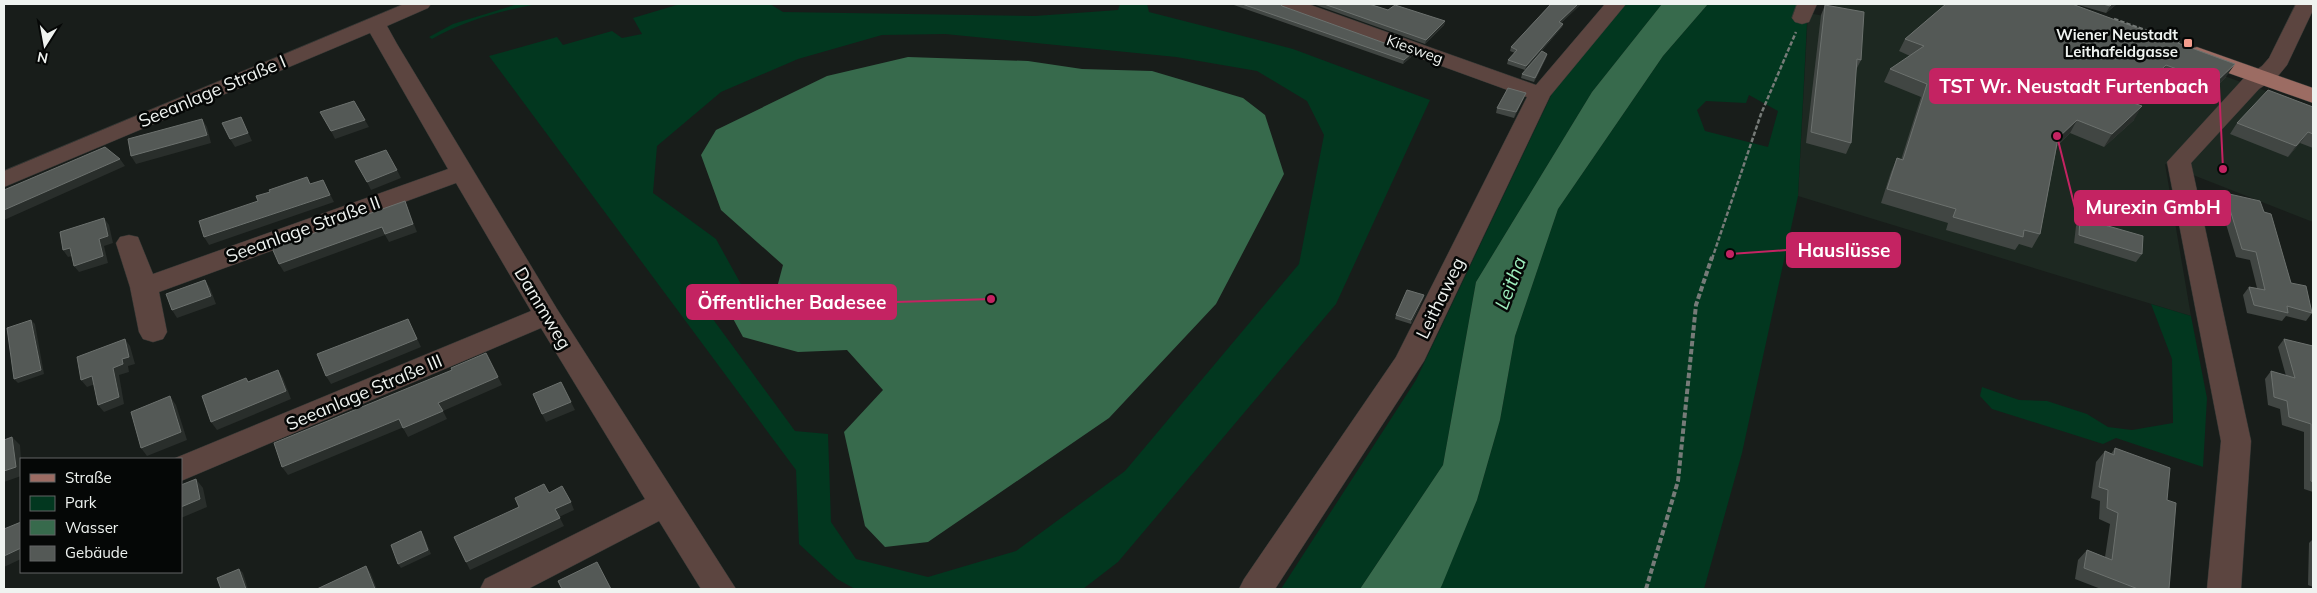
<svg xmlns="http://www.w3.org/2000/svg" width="2317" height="593" font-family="Mulish,sans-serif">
<rect width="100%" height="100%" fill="#181d1a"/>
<!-- built -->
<path fill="#1d2821" d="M 1835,4 L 2025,4 L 2313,108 L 2313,222 L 2165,164 L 2191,316 L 1798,196 L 1808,13 L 1835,18 Z"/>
<!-- green -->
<path fill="#02371f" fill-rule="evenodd" d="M 518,4 L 537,4 C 500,11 464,21 432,39 L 429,37 L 453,24 Z
M 680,4 L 770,4 L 783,12 L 1035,16 L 1118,10 L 1120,4 L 1147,4 L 1149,12 L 1293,49 L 1430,100 L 1336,304 L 1118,562 L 1083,589 L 855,589 L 837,579 L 799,544 L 796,470 L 489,56 L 557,37 L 563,45 L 612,31 L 622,38 L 642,34 L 633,18 ZM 945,34 L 1176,57 L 1257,71 L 1307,101 L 1324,135 L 1299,264 L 1125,471 L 1016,551 L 928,577 L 856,559 L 831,522 L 828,434 L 795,431 L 707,311 L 742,286 L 716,239 L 653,193 L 657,146 L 721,92 L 798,59 L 882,35 Z
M 1624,4 L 1662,4 L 1592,92 L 1476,282 L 1443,465 L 1360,589 L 1281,589 L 1416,380 L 1557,83 Z
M 1708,4 L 1808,4 L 1798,196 L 1742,453 L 1704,589 L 1440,589 L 1477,500 L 1500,420 L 1515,336 L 1558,209 L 1663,56 ZM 1749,95 L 1778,111 L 1768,147 L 1705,131 L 1697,110 L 1706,101 L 1746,103 Z
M 2151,304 L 2191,316 L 2207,398 L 2203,467 L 2116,438 L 2103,444 L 1992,409 L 1980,396 L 1982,387 L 2019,400 L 2047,401 L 2087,414 L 2108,427 L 2132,430 L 2173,423 L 2172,359 Z"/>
<!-- water -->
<path fill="#376a4c" d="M 1662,4 L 1708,4 L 1663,56 L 1558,209 L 1515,336 L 1500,420 L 1477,500 L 1442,585 L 1440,589 L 1360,589 L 1443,465 L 1476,282 L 1592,92 Z
M 908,57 L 1028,61 L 1082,69 L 1152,71 L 1243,98 L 1265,115 L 1284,174 L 1216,304 L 1109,418 L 928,542 L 885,547 L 865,526 L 844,432 L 883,390 L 847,350 L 798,352 L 743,337 L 730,313 L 775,295 L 783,265 L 721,210 L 701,155 L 716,130 L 827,76 Z"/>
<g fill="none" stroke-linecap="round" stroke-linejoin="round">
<!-- minor casing -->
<g stroke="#323734" stroke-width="1">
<path id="minor" d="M 404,4 L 431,4 L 428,8 L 387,26 L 397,44 L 557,309 L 736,589 L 701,589 L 659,521 L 528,589 L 480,589 L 485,579 L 645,499 L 541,328 L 181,481 L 181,459 L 173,459 L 531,311 L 456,183 L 159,292 L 167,332 L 163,339 L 153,342 L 143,339 L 139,332 L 130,287 L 116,243 L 120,237 L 129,235 L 138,237 L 153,274 L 448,169 L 370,33 L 4,187 L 4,171 Z
M 1279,4 L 1308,4 L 1536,85 L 1605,4 L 1626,4 L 1550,96 L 1424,361 L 1275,589 L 1239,589 L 1244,579 L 1396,357 L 1527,97 L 1282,8 Z
M 1797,4 L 1817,4 L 1809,22 L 1802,24 L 1795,22 L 1792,18 Z
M 2296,4 L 2313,4 L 2313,10 L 2287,65 L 2278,76 L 2259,89 L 2191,163 L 2251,441 L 2241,589 L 2207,589 L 2221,441 L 2167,162 L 2243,79 L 2262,66 L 2269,58 Z"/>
</g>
<!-- major casing -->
<g stroke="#323734" stroke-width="1">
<path id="major" d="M 2197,47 L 2313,88 L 2313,103 L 2189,59 L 2186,54 L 2189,49 Z"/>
</g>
<!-- path-far1 -->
<path stroke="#767b78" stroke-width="2.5" stroke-dasharray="4.5 2" stroke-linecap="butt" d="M 2114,19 L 2181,43
M 1712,259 L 1761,114 L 1796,32"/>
<!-- path -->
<path stroke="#767b78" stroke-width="4" stroke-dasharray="5.5 2.5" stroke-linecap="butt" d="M 1646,589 L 1678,481 L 1696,305 L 1712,257"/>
<!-- minor -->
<use href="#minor" fill="#5c4540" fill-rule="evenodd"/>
<!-- major -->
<use href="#major" fill="#9c6c63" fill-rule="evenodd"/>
</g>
<!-- wall -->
<path fill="#414643" d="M 1231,4 L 1280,4 L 1282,6 L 1412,53 L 1411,57 L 1403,64 Z
M 1313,4 L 1369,4 L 1388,10 L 1445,21 L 1444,25 L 1425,44 Z
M 1551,4 L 1581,4 L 1561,23 L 1563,24 L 1562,27 L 1525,70 L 1507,64 L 1508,60 L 1515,53 L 1510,51 L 1511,47 Z
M 1944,4 L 2072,4 L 2226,77 L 2207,96 L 2158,78 L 2132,103 L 2134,120 L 2104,147 L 2070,133 L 2057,146 L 2040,234 L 2032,248 L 2019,244 L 2015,250 L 1946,230 L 1948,223 L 1881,203 L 1891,172 L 1897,158 L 1901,160 L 1921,97 L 1884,82 L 1890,69 L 1910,56 L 1899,51 L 1905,39 L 1946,4 Z
M 2075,4 L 2117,4 L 2106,13 Z
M 1825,5 L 1861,60 L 1856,70 L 1851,143 L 1846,154 L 1806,143 L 1821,15 Z
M 1547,54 L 1546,58 L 1534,82 L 1521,78 L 1522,74 Z
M 1526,93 L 1524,98 L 1514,118 L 1496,113 L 1497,108 Z
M 2313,107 L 2313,148 L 2300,143 L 2288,157 L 2230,134 L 2237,123 Z
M 2225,193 L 2264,212 L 2291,283 L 2312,313 L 2306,321 L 2286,316 L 2282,321 L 2247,313 L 2243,295 L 2249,287 L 2257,288 L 2250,260 L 2236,257 L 2219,201 Z
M 2080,218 L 2142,254 L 2136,262 L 2074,243 L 2076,226 Z
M 1424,295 L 1423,299 L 1411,324 L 1395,319 L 1396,315 Z
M 2284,339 L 2313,346 L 2313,492 L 2304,489 L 2304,432 L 2282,425 L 2280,409 L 2268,405 L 2265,379 L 2271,371 L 2286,376 L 2278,347 Z
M 2115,448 L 2167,500 L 2169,589 L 2101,589 L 2075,579 L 2078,560 L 2087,550 L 2105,557 L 2110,524 L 2099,519 L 2100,501 L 2091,498 L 2096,462 L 2105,451 L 2111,454 Z
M 2313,539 L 2313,587 L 2308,585 L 2309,543 Z"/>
<!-- shaded-wall -->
<path fill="#292e2b" d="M 1578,4 L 1581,4 L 1558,26 L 1559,22 Z
M 2112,4 L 2117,4 L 2106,13 L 2110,6 Z
M 1445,21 L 1444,25 L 1425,44 L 1426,40 Z
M 1563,24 L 1562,27 L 1525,70 L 1526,66 Z
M 1412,53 L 1411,57 L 1403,64 L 1404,60 Z
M 1547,54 L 1546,58 L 1534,82 L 1535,78 Z
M 2235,64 L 2226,77 L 2207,96 L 2215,83 Z
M 2166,65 L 2158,78 L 2120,114 L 2128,101 Z
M 1526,93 L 1524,98 L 1514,118 L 1516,112 Z
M 2142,106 L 2134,120 L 2104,147 L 2112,134 Z
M 241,117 L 245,125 L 252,141 L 235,147 L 230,139 Z
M 202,119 L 207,127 L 211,143 L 136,164 L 131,156 Z
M 365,120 L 369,127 L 335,139 L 331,131 Z
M 2077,120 L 2070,133 L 2051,151 L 2058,138 Z
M 2308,132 L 2300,143 L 2288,157 L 2296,146 Z
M 120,159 L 125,166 L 4,220 L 4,210 Z
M 397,170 L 401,178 L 371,190 L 367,182 Z
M 323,180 L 334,202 L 209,245 L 204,237 Z
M 405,201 L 408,209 L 417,232 L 389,242 L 385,235 L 284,272 L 279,264 Z
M 104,218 L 109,225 L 113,243 L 104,246 L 108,263 L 79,272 L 74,266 L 99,239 Z
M 70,248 L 76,255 L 68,257 L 63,250 Z
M 205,280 L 210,288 L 216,304 L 177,318 L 172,310 Z
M 1424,295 L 1423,299 L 1411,324 L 1411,320 Z
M 408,319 L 421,347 L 331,384 L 326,376 Z
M 31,320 L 35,324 L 44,374 L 18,383 L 14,379 Z
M 125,339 L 130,346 L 135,364 L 128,366 L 129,372 L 119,375 L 124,404 L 104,412 L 98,405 L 113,368 L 122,359 Z
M 278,370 L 283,378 L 291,399 L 217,430 L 211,422 Z
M 92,376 L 98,383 L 87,387 L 81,380 Z
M 498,377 L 502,385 L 443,411 L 447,419 L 408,437 L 403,428 L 438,403 Z
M 170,396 L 176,405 L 187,440 L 147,456 L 141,448 Z
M 571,402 L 575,410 L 546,422 L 542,414 Z
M 399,419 L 404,427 L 288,475 L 282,467 Z
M 12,437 L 20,445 L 21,459 L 21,476 L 4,482 L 4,471 Z
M 196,479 L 203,488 L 207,507 L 181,518 L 181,507 Z
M 571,502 L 574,510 L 559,517 L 555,509 Z
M 560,518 L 564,526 L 470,570 L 466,562 Z
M 421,531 L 424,536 L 431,554 L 401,568 L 398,564 Z
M 21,548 L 21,559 L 4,567 L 4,556 Z
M 366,566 L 371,574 L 377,589 L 375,589 Z
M 239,569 L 243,573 L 248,589 L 246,589 Z"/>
<!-- building -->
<path fill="#545956" stroke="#6c716e" d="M 1242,4 L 1280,4 L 1282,6 L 1412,53 L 1404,60 Z
M 1324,4 L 1369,4 L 1388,10 L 1395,5 L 1445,21 L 1426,40 Z
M 1551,4 L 1578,4 L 1559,22 L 1563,24 L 1526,66 L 1508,60 L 1517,50 L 1511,47 Z
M 1946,4 L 2072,4 L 2235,64 L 2215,83 L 2166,65 L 2128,101 L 2142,106 L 2112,134 L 2077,120 L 2058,138 L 2040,234 L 2024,230 L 2023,237 L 1953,217 L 1956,209 L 1887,189 L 1897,158 L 1903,160 L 1927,84 L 1890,69 L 1924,46 L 1905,39 Z
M 2103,4 L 2112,4 L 2110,6 Z
M 1825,5 L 1864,12 L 1861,60 L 1857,59 L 1851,143 L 1811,132 Z
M 1542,51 L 1547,54 L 1535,78 L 1522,74 Z
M 1508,88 L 1526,93 L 1516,112 L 1497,108 Z
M 2268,90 L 2313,107 L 2313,134 L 2308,132 L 2296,146 L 2237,123 Z
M 354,101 L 365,120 L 331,131 L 320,112 Z
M 241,117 L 248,133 L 230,139 L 222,123 Z
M 202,119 L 207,135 L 131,156 L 128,139 Z
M 105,147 L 120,159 L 4,210 L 4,190 Z
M 386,150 L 397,170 L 367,182 L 355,161 Z
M 307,177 L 310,184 L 323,180 L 330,195 L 204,237 L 199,221 L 258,201 L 256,196 L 270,192 L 269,190 Z
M 2225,193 L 2260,201 L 2264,212 L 2271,214 L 2291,283 L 2306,286 L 2312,313 L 2287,306 L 2288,313 L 2254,305 L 2249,287 L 2265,290 L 2256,252 L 2242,249 Z
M 405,201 L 413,224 L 385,234 L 382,227 L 279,264 L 272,248 Z
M 104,218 L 108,236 L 99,239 L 103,256 L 74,266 L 70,248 L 63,250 L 60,232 Z
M 2080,218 L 2143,236 L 2142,254 L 2079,235 Z
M 205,280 L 211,296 L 172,310 L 166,294 Z
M 1407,290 L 1424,295 L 1411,320 L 1396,315 Z
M 408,319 L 417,339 L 326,376 L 317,354 Z
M 31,320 L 41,370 L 14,379 L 7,328 Z
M 125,339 L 129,357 L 122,359 L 123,364 L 113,368 L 119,397 L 98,405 L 92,376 L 81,380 L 77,357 Z
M 2284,339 L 2313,346 L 2313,482 L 2311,481 L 2311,424 L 2289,417 L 2287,401 L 2274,397 L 2271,371 L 2295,378 Z
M 486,353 L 498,377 L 438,403 L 443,411 L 403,428 L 399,419 L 282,467 L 274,443 L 452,370 L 451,368 Z
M 278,370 L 286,391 L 211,422 L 202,396 L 246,378 L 248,382 Z
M 561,382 L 571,402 L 542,414 L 533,394 Z
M 170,396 L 181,432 L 141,448 L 131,412 Z
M 12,437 L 16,467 L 4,471 L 4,440 Z
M 2115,448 L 2170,468 L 2167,500 L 2176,503 L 2169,589 L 2138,589 L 2084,568 L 2087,550 L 2112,560 L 2118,513 L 2107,508 L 2108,490 L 2099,487 L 2105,451 L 2114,455 Z
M 196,479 L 200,499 L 181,507 L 181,485 Z
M 544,484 L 549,493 L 562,486 L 571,502 L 555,509 L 560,518 L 466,562 L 454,537 L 519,507 L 515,498 Z
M 21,522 L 21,548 L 4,556 L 4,529 Z
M 421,531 L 428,550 L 398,564 L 391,545 Z
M 597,562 L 611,589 L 562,589 L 558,581 Z
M 366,566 L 375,589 L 317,589 Z
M 239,569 L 246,589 L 221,589 L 217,578 Z"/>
<!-- markers -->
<rect fill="#f49d8d" stroke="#050706" stroke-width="2" x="2183" y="38" width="10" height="10" rx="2.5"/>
<g text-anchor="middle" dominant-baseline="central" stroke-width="5" stroke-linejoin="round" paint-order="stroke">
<!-- far-poi labels -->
<g font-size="15" font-weight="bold" fill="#eff3f0" stroke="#050706" text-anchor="end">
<text x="2178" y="34">Wiener Neustadt<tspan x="2178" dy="17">Leithafeldgasse</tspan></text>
</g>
<!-- far-street labels -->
<g font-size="15" fill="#eff3f0" stroke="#050706">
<text transform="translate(1415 49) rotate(20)">Kiesweg</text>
</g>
<!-- street labels -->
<g font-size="18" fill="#eff3f0" stroke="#050706">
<text transform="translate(212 91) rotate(-23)">Seeanlage Straße I</text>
<text transform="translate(303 229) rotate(-20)">Seeanlage Straße II</text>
<text transform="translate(1440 298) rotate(-64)">Leithaweg</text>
<text transform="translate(543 308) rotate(59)">Dammweg</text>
<text transform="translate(364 392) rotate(-23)">Seeanlage Straße III</text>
</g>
<!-- water labels -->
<g font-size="19" font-style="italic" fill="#9fefbe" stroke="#050706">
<text transform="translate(1510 283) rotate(-69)">Leitha</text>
</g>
</g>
<!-- callouts -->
<path fill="none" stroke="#c42362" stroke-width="2" d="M2223 169L2219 86M2057 136L2075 208M1730 254L1787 250M991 299L896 302"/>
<g fill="#c42362" stroke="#050706" stroke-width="2">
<circle cx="2223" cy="169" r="5"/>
<circle cx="2057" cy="136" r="5"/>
<circle cx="1730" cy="254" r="5"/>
<circle cx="991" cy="299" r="5"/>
</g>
<g fill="#c42362" stroke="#c42362" stroke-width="2">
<rect x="1930" y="69" width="289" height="34" rx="5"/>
<rect x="2075" y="191" width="155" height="34" rx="5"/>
<rect x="1787" y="233" width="113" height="34" rx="5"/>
<rect x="687" y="285" width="209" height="34" rx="5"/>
</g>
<g font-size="19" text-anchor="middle" font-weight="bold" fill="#fff">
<text x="2074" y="93">TST Wr. Neustadt Furtenbach</text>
<text x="2153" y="214">Murexin GmbH</text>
<text x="1844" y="257">Hauslüsse</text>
<text x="792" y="309">Öffentlicher Badesee</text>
</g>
<!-- border -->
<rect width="2317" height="593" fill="none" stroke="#eff3f0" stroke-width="10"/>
<!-- legend -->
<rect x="20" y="458" width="162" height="115" fill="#050706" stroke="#636564"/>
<rect x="30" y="474" width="25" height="8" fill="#9c6c63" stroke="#636564"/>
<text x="65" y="483" font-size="15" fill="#eff3f0">Straße</text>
<rect x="30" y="496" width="25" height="15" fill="#02371f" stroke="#636564"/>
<text x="65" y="508" font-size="15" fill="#eff3f0">Park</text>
<rect x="30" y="520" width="25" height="15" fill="#376a4c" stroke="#636564"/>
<text x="65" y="533" font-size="15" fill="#eff3f0">Wasser</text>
<rect x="30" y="546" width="25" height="15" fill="#545956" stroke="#636564"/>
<text x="65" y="558" font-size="15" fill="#eff3f0">Gebäude</text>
<!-- north arrow -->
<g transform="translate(45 45) rotate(191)" stroke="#050706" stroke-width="4" paint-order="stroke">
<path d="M0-4L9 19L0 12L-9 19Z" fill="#eff3f0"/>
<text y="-8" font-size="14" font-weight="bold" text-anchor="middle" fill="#eff3f0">N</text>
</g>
</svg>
